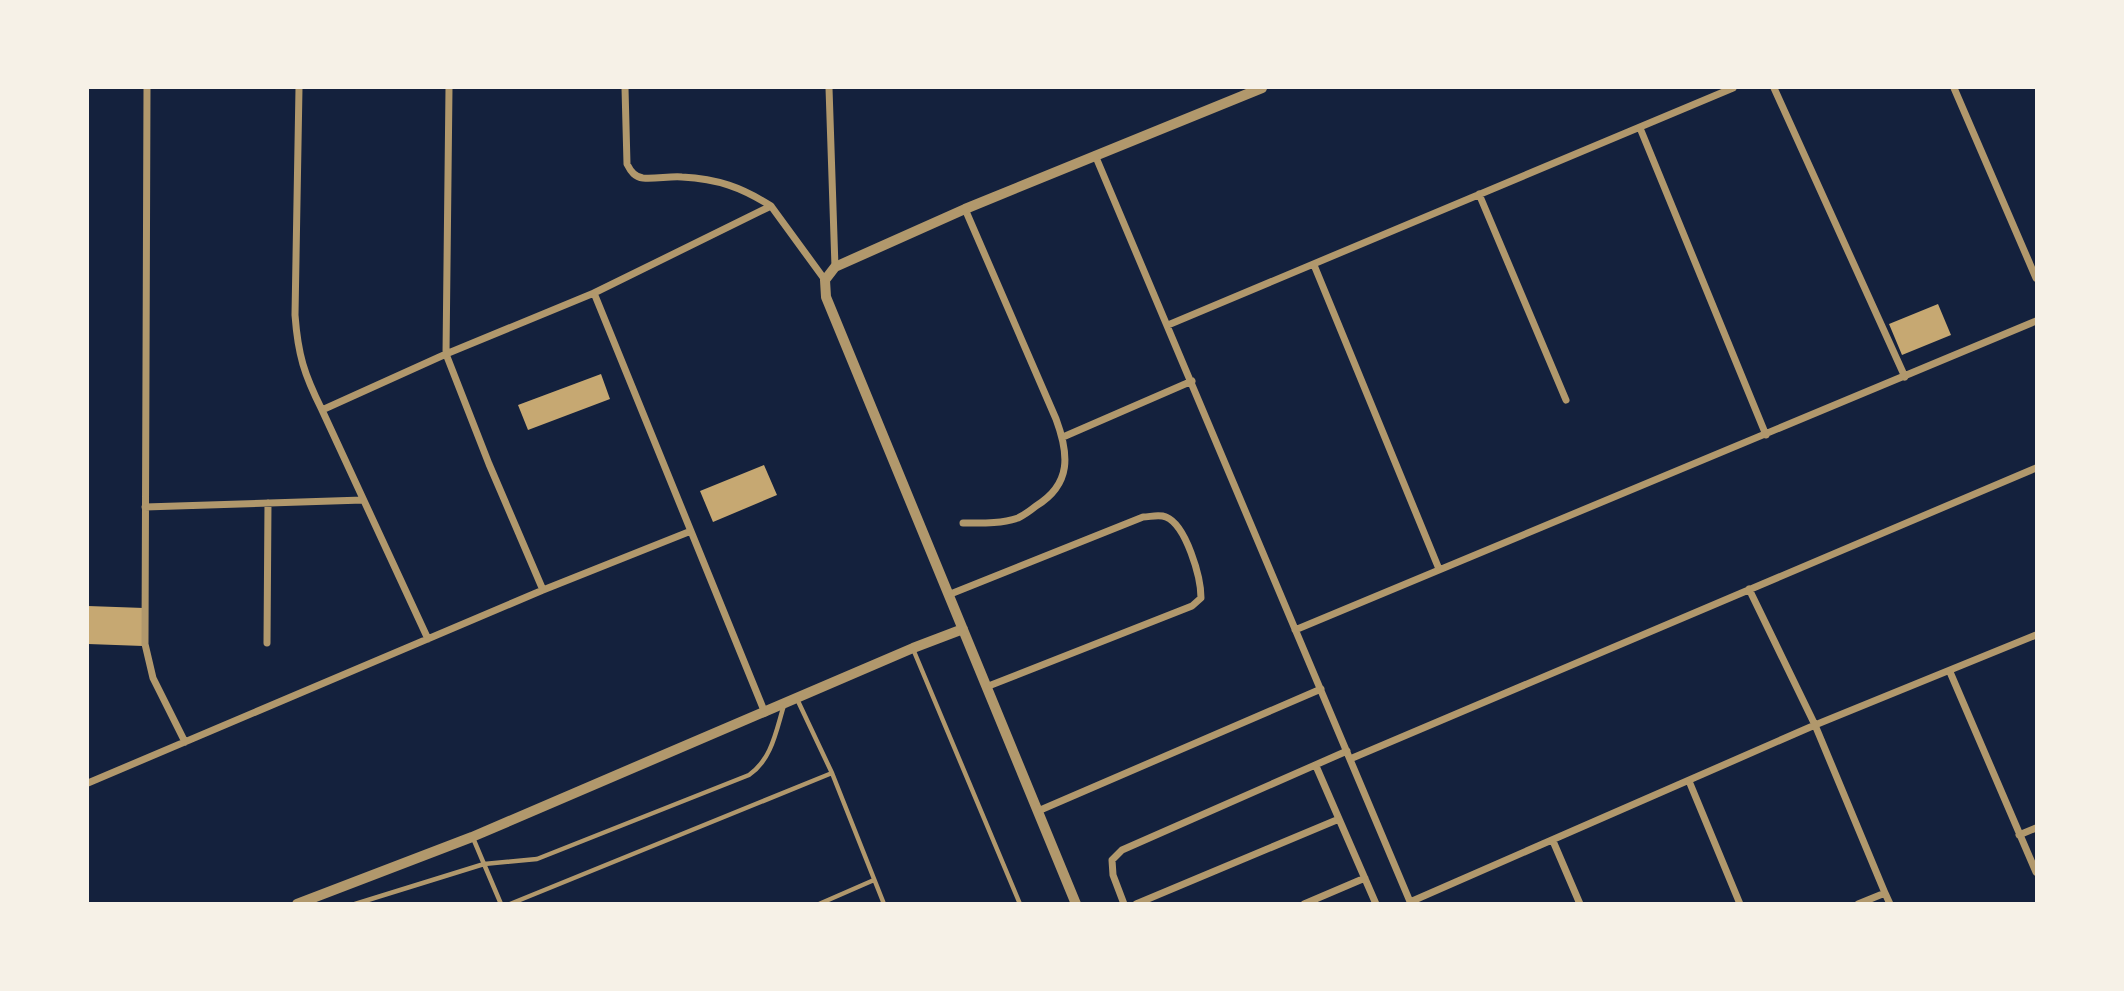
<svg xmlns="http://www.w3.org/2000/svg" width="2124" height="991" font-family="'Fira Sans Condensed',sans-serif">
<rect width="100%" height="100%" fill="#14213d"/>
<!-- building -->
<path fill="#c6a872" d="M 1938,304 L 1951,335 L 1902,355 L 1889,324 Z
M 601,374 L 610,399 L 528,430 L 518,405 Z
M 764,465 L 777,495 L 713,522 L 700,491 Z
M 88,606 L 144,608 L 143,646 L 88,644 Z"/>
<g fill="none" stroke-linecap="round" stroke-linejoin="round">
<!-- service -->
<path stroke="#b1986c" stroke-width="4.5" d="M 913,649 L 1020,904
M 797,699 L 832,773 L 884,904
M 473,838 L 484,864 L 537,859 L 749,775 C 772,759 776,731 784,705
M 355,904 L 484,864 L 501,904
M 510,904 L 832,773
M 819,904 L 874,880"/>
<!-- minor -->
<path stroke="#b1986c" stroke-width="7" d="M 147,88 L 145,644 L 153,678 L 185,742
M 299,88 L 295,315 C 298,355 304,374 322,410 L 446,354 L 594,293
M 449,88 L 446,354 L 489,464 L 543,590
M 625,88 L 627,164 C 631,172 635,177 643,178 C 656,179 670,176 682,177 C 718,179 741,187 771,206
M 829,88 L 835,267
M 1774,88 L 1905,377
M 1954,88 L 2036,278
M 1640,128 L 1766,435
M 1095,155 L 1411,904
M 1479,194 L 1566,400
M 1314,265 L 1439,569
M 1168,325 L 1733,88
M 322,410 L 428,639
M 1063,437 L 1192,381
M 145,507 L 363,500
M 963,523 C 981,523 1000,524 1018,518 C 1024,515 1031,510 1036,506 C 1072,484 1069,454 1056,419 L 965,209
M 1749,589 L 1815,725 L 1885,893
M 948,595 L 1143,517 C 1150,517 1159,514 1166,517 C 1186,525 1201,577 1201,598 L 1192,606 L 986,687
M 1295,630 L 2036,321
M 267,643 L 268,503
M 1950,672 L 2036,872
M 765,713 L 594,293 L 771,206 L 825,280
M 1350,759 L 2036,468
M 1316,766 L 1376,904
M 1689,781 L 1740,904
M 88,783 L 543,590 L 691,531
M 1038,811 L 1321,689
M 2019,835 L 2036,828
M 1553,841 L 1580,904
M 1410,902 L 1815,725 L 2036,635
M 1124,904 L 1113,875 L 1112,860 L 1122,850 L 1347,751
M 1136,904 L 1339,819
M 1304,904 L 1365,878
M 1858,904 L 1885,893 L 1890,904"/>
<!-- tertiary -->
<path stroke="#b1986c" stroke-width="10" d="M 297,904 L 472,837 L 913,648 L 963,629
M 1076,904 L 826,297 L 825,280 L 835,267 L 965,209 L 1262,88"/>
</g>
<!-- border -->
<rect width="2124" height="991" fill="none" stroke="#f6f1e7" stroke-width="178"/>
</svg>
